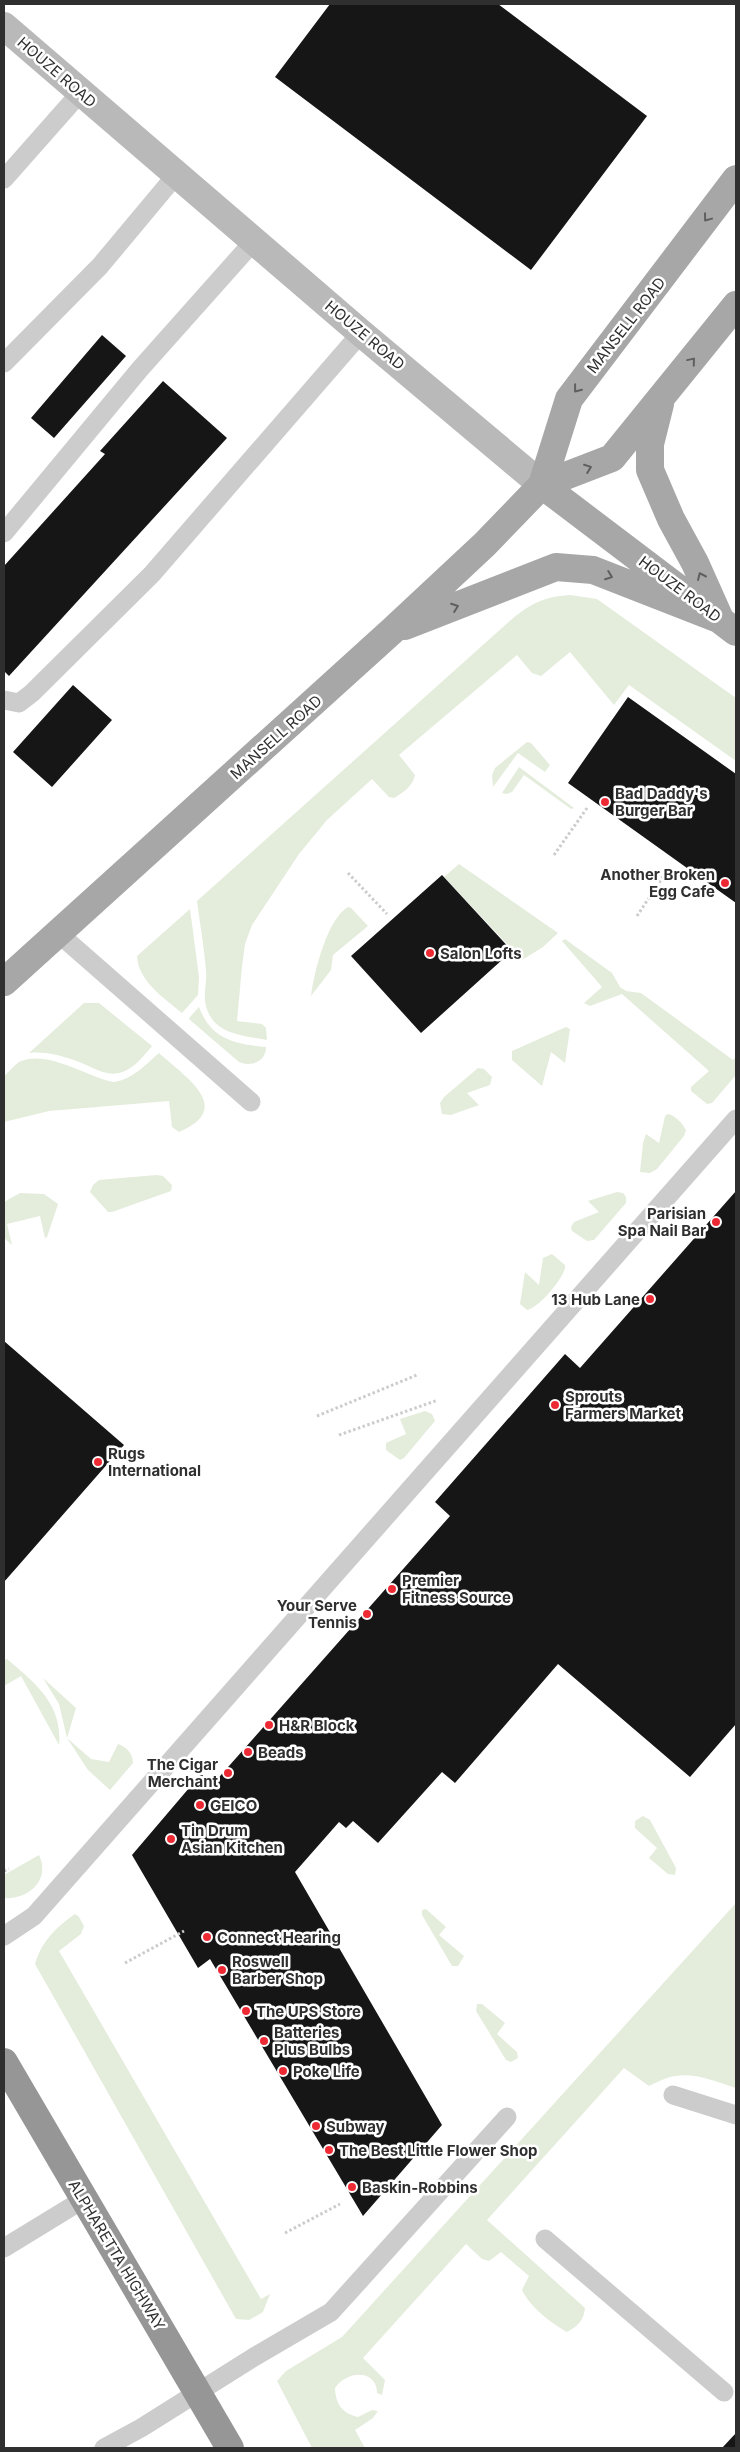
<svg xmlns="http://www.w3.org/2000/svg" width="740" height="2452" font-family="Inter,sans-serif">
<rect width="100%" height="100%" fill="#fff"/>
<!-- green -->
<path fill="#e4eddc" d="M 570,595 L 597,599 L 736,698 L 736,761 L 629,685 L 614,705 L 570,652 L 541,676 L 532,673 L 517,655 L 399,755 L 415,775 C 413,786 403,793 394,798 L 389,797 L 372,779 L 327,820 L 299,854 L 252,925 L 245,944 L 242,967 L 237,1021 L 262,1024 L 266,1028 L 267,1040 C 240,1035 210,1034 205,1001 C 204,991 207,980 206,970 C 204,947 200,924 197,901 L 512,619 C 532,603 543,597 570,595 Z
M 527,742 L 531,743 L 550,765 L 545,772 L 518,753 L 493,787 L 492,775 L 495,768 Z
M 519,767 L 574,808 L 571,809 L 524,775 L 512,792 L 507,794 L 502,793 Z
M 459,864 L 558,933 L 543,947 L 522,960 L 444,877 Z
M 348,907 L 351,908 L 368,926 L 333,955 L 331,970 L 311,996 C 314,973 327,919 348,907 Z
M 190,909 L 199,977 L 198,995 L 182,1013 C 164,998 138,981 137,956 Z
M 565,939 L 612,973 L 620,987 L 626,991 L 641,993 L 733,1060 L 736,1057 L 736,1075 L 712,1103 L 707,1104 L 691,1091 L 691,1087 L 709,1071 L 622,994 L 590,1006 L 584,1003 L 602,987 L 562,941 Z
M 84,1003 L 99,1003 L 152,1046 C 146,1053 140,1061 133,1066 C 112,1082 98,1069 79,1062 C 62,1056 47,1051 29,1053 Z
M 199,1007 C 211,1039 234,1044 266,1047 C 266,1062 251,1067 239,1062 L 190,1020 L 189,1018 Z
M 566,1027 L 570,1029 L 565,1063 L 551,1052 L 542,1086 L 512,1060 L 512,1051 Z
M 159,1053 C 184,1076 236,1108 179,1132 L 172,1127 L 169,1101 L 49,1111 L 4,1122 L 4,1076 C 9,1072 15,1064 21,1061 C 49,1050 87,1077 114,1082 C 133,1079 145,1065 159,1053 Z
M 478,1068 L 484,1069 L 492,1077 L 490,1085 L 467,1093 L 479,1105 L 451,1115 L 442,1114 L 440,1103 L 444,1097 Z
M 668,1114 C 675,1115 683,1124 686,1130 L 684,1136 L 657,1169 L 650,1173 L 640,1172 L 643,1143 L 646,1134 L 659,1143 L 665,1116 Z
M 156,1175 L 163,1176 L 172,1185 L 171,1191 L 112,1212 L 108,1212 L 90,1192 L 93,1185 L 99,1180 Z
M 617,1192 L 623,1193 L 626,1197 L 626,1203 L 594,1240 L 587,1241 L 572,1231 L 571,1227 L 574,1222 L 599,1212 L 588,1201 Z
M 20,1193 L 44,1194 L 58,1204 L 47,1237 L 45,1238 L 40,1216 L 7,1224 L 12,1245 L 4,1238 L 4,1202 Z
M 552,1254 L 565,1265 C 567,1275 538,1309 527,1310 L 520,1304 L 525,1272 L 539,1285 L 543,1258 Z
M 425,1411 L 432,1414 L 435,1421 L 404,1458 L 400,1460 L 386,1450 L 386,1443 L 406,1434 L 400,1419 Z
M 7,1659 C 34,1682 63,1704 59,1745 L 21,1676 L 4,1686 L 4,1660 Z
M 43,1678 L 76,1708 L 67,1738 L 91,1759 L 109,1762 L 118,1744 C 127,1747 133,1754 133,1763 L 110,1790 L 88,1770 L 67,1738 L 59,1704 Z
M 643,1816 L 650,1820 L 676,1868 L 675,1875 L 668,1874 L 649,1858 L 657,1848 L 635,1828 L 635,1821 Z
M 39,1855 C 51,1880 28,1900 4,1898 L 4,1875 Z
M 736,1903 L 736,2088 C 714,2081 691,2070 667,2078 C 661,2080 655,2083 649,2086 L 624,2068 L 487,2220 L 585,2308 C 584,2320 578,2326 567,2332 C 551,2323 530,2307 522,2290 L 529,2276 L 501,2252 L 489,2261 L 482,2259 L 466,2244 L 363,2358 L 385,2380 L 382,2395 L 377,2393 C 377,2369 347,2370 335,2388 C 336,2405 342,2413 358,2417 L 372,2410 L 378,2411 L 373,2418 L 355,2430 L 365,2448 L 312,2448 L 277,2381 L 286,2371 L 342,2337 Z
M 426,1909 L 446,1927 L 439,1935 L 464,1956 L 458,1966 L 452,1966 L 422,1915 L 422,1910 Z
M 75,1914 L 79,1917 L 84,1926 L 81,1934 L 59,1951 L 261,2299 L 270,2294 L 263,2312 L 249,2320 L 236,2319 L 35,1964 C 41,1942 56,1927 75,1914 Z
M 477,2004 L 482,2004 L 505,2023 L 497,2034 L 517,2052 L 518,2058 L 511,2062 L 506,2060 L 476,2011 Z"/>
<!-- building -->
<path fill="#161616" d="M 330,4 L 498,4 L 647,116 L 531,270 L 275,77 Z
M 102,335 L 126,356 L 54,438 L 31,418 Z
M 163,381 L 227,438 L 9,676 L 4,671 L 4,566 L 105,454 L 100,451 Z
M 73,685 L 112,720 L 52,787 L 13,752 Z
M 628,697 L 736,774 L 736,903 L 568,783 Z
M 442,875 L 512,951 L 421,1033 L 351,956 Z
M 736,1191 L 736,1724 L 690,1777 L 558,1664 L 455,1783 L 442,1772 L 378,1843 L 353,1821 L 346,1828 L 339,1822 L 295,1872 L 442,2125 L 363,2216 L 210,1959 L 198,1968 L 132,1855 L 201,1774 L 213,1784 L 450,1516 L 435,1502 L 565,1354 L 580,1368 Z
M 4,1341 L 124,1445 L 4,1582 Z
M 736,2433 L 736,2448 L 722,2448 Z"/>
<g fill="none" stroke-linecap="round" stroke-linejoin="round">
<!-- path -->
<path stroke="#ccc" stroke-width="3" stroke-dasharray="2.5 2.5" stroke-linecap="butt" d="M 554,855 L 587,808
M 348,873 L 387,914
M 637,916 L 670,866
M 317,1416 L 417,1375
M 339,1435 L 438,1400
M 4,1871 L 9,1869
M 125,1963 L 184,1931
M 285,2233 L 340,2204"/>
<!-- lane -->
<path stroke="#ccc" stroke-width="19" d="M 4,179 L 80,93
M 4,363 L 100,266 L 176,175
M 4,533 L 140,369 L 254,241
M 4,700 L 19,703 L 32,693 L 152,574 L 361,333
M 58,933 L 251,1102
M 4,1936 L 34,1916 L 736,1119
M 673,2095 L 736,2115
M 545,2239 L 724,2392
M 4,2248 L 84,2199
M 104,2448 L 141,2428 L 254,2357 L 331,2312 L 507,2117"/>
<!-- secondary -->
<path stroke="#b9b9b9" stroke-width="28" d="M 4,26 L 361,333 L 542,485"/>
<!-- primary -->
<path stroke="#a7a7a7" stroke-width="28" d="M 660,404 L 650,444 L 650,470 L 671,519 L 695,563 L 720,619
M 542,485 L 569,399 L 736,179
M 542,485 L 736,632
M 405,626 L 556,567 L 593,570 L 721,620
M 4,982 L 393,630 L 485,544 L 542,485 L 612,458 L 736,305"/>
<!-- highway -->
<path stroke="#969696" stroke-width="28" d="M 4,2062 L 230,2448"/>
</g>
<!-- one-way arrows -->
<defs><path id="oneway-chevron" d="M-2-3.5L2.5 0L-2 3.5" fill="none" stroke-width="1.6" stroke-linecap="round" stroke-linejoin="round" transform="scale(1.25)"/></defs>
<g stroke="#5f5f5f">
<use href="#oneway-chevron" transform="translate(707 218) rotate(127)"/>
<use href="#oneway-chevron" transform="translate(692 361) rotate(-50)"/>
<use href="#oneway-chevron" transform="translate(577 389) rotate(128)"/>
<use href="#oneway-chevron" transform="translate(588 468) rotate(-21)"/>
<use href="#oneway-chevron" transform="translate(609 576) rotate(21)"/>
<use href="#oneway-chevron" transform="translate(701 576) rotate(-114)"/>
<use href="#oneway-chevron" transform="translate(455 607) rotate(-20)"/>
</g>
<!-- markers -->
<g fill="#ed2a34" stroke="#fff" stroke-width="2">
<circle cx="605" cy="802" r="5"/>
<circle cx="725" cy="883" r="5"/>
<circle cx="430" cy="953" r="5"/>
<circle cx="716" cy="1222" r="5"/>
<circle cx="650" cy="1299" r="5"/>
<circle cx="555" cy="1405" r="5"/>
<circle cx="98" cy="1462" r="5"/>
<circle cx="392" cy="1589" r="5"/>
<circle cx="367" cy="1614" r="5"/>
<circle cx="269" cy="1725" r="5"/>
<circle cx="248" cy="1752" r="5"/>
<circle cx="228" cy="1773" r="5"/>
<circle cx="200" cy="1805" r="5"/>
<circle cx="171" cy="1839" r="5"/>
<circle cx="207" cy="1937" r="5"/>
<circle cx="222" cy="1970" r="5"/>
<circle cx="246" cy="2011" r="5"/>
<circle cx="264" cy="2041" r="5"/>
<circle cx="283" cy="2071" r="5"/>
<circle cx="316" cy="2126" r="5"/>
<circle cx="329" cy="2150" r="5"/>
<circle cx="352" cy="2187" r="5"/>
</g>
<g text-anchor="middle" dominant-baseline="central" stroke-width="5" stroke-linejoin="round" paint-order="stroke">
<!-- street labels -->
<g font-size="15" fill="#2f2f2f" stroke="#fff">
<text transform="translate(57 72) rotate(41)">HOUZE ROAD</text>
<text transform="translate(626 325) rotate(-52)">MANSELL ROAD</text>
<text transform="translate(365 335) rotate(40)">HOUZE ROAD</text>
<text transform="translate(680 589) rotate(37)">HOUZE ROAD</text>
<text transform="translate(276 737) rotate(-42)">MANSELL ROAD</text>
<text transform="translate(117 2255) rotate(59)">ALPHARETTA HIGHWAY</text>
</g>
<!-- poi labels -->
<g font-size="15" font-weight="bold" fill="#2f2f2f" stroke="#fff" text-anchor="start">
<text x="615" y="793">Bad Daddy's<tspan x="615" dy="17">Burger Bar</tspan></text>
<text x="715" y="874" text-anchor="end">Another Broken<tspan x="715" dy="17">Egg Cafe</tspan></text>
<text x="440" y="953">Salon Lofts</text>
<text x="706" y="1213" text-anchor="end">Parisian<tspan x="706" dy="17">Spa Nail Bar</tspan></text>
<text x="640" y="1299" text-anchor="end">13 Hub Lane</text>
<text x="565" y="1396">Sprouts<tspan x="565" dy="17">Farmers Market</tspan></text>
<text x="108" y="1453">Rugs<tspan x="108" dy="17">International</tspan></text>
<text x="402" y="1580">Premier<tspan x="402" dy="17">Fitness Source</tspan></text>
<text x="357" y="1605" text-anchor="end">Your Serve<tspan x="357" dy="17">Tennis</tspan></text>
<text x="279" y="1725">H&amp;R Block</text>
<text x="258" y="1752">Beads</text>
<text x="218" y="1764" text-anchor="end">The Cigar<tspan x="218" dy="17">Merchant</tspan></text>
<text x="210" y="1805">GEICO</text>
<text x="181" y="1830">Tin Drum<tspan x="181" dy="17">Asian Kitchen</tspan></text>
<text x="217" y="1937">Connect Hearing</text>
<text x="232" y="1961">Roswell<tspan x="232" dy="17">Barber Shop</tspan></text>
<text x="256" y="2011">The UPS Store</text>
<text x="274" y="2032">Batteries<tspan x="274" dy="17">Plus Bulbs</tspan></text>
<text x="293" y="2071">Poke Life</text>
<text x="326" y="2126">Subway</text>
<text x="339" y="2150">The Best Little Flower Shop</text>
<text x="362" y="2187">Baskin-Robbins</text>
</g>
</g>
<!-- border -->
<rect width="740" height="2452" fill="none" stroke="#2f2f2f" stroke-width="10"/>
</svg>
